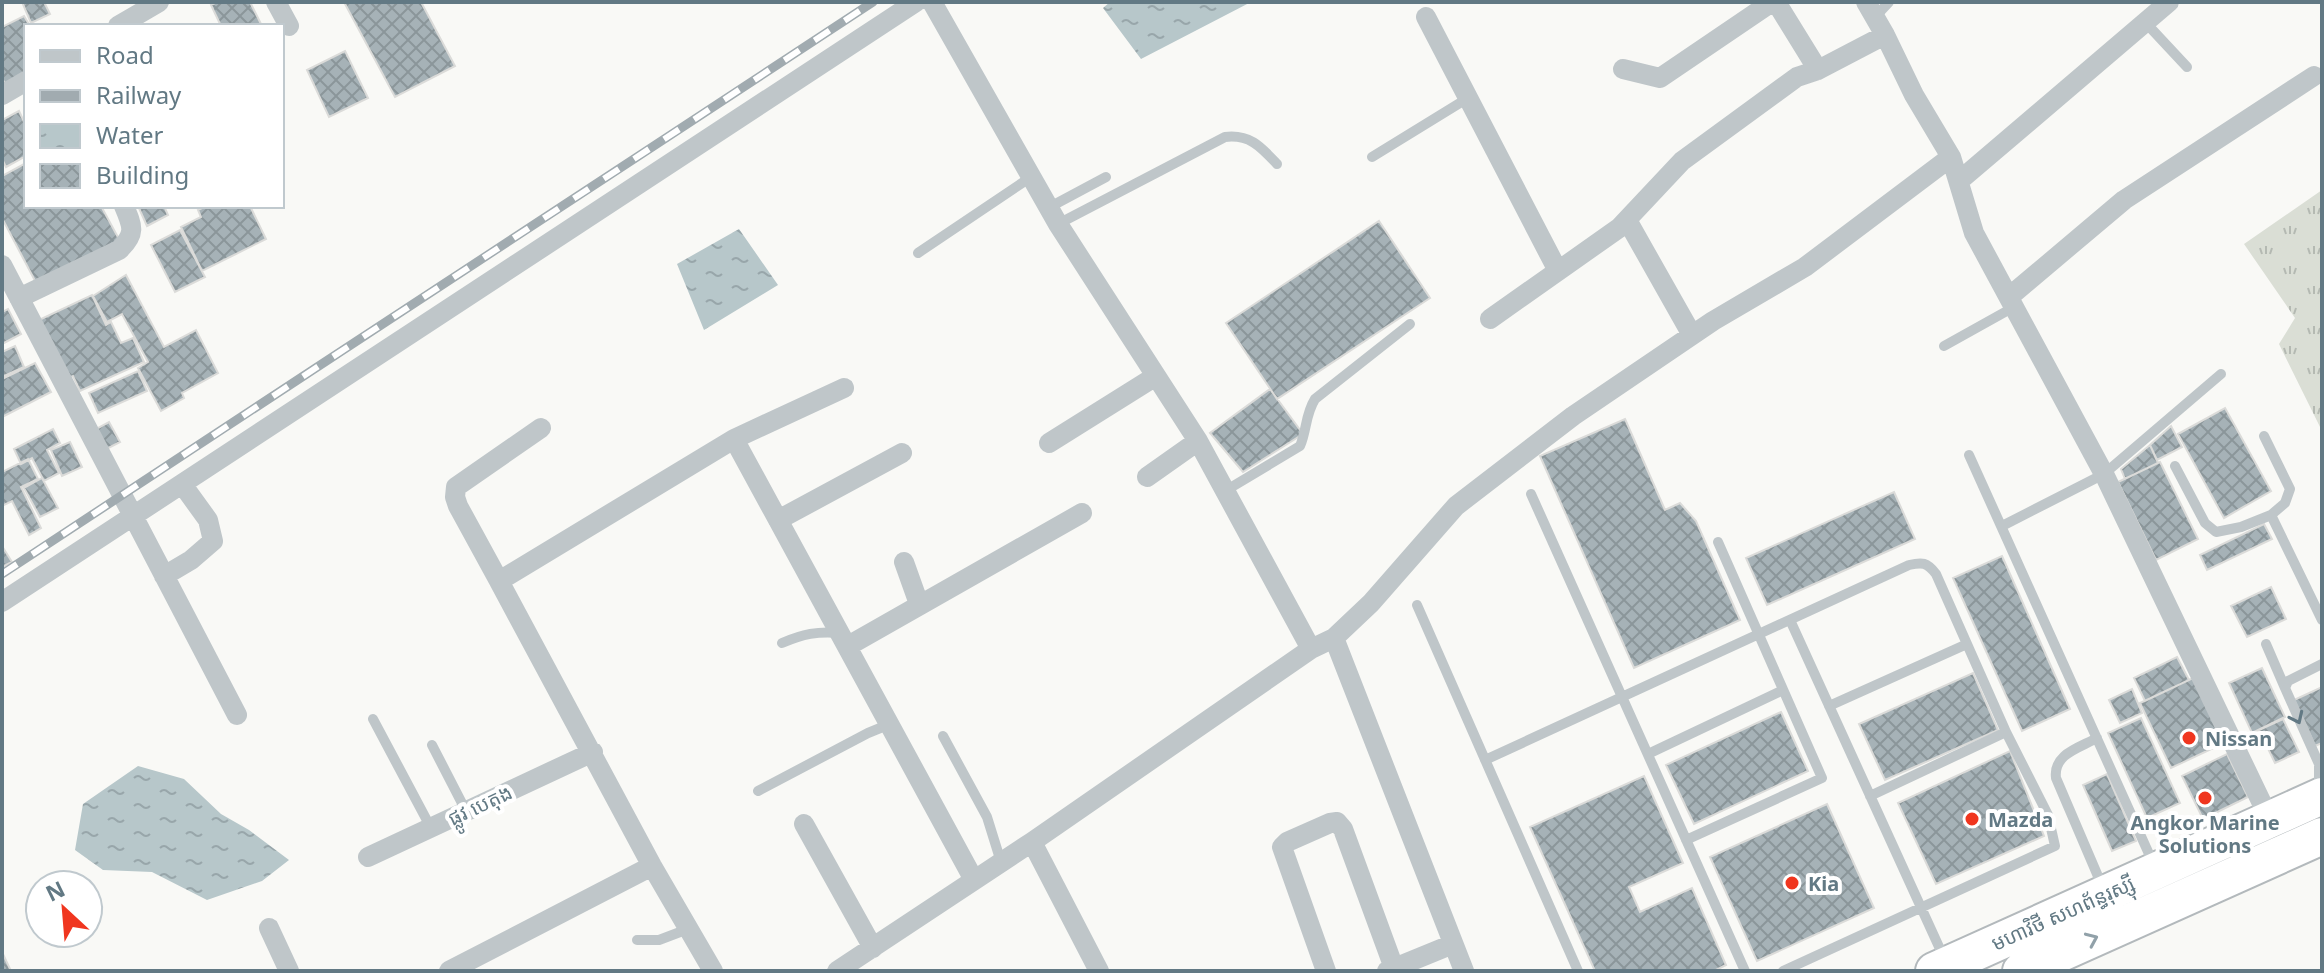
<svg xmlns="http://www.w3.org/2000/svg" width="2324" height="973" font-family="'Noto Sans','Noto Sans Khmer',sans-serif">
<defs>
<pattern id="grass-tufts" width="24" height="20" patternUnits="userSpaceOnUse" patternTransform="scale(2)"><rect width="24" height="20" fill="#daded5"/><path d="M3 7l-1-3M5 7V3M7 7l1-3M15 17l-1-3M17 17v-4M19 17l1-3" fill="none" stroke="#b4b9b2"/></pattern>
<pattern id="water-ripples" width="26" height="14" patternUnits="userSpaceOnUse" patternTransform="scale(2)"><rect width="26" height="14" fill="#b7c7ca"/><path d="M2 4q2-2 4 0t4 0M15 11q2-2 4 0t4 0" fill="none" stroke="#98a6aa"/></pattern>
<pattern id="building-cross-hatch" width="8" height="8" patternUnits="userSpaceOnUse" patternTransform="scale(2)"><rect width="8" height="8" fill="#a6b2b7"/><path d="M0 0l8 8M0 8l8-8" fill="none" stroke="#8b969a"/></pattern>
</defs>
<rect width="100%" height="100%" fill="#f9f9f6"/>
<!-- grass -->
<path fill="url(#grass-tufts)" d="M 2322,190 L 2322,431 L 2279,344 L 2295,318 L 2244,244 Z"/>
<!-- water -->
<path fill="url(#water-ripples)" d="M 1110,2 L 1251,2 L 1141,59 L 1103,8 Z
M 739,229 L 778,285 L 704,330 L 677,264 Z
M 138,766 L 184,779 L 221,814 L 249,830 L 289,860 L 262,881 L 207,900 L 152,872 L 103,870 L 75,850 L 83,804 Z"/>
<!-- building -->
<path fill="url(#building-cross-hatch)" stroke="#dbdbd9" stroke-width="2" d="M 22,2 L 44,2 L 50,14 L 31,23 Z
M 217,2 L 250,2 L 262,26 L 221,26 L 211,5 Z
M 344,2 L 421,2 L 455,66 L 395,97 Z
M 24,16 L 30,26 L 26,26 L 26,76 L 6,86 L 2,78 L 2,27 Z
M 345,51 L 368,98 L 329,117 L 307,70 Z
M 19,111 L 26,126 L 26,156 L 6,167 L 2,159 L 2,120 Z
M 26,163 L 26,206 L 101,206 L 126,252 L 43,296 L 2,218 L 2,176 Z
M 138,206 L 164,206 L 168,215 L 147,226 Z
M 206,206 L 250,206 L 266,239 L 202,271 L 181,227 L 201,217 L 198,210 Z
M 1379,221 L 1430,298 L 1277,399 L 1226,323 Z
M 180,230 L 205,277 L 175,292 L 151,245 Z
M 126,275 L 164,347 L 196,330 L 218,373 L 182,393 L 184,398 L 161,411 L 138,368 L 148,362 L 122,314 L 107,322 L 93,296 Z
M 92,295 L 106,325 L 111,322 L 121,343 L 133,338 L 144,362 L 80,391 L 73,376 L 66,379 L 39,320 Z
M 8,309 L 21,334 L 2,344 L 2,312 Z
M 15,346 L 24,367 L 2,377 L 2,352 Z
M 35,363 L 51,392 L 2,417 L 2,379 Z
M 138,371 L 147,391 L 98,413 L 89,393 Z
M 1270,389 L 1303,434 L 1243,472 L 1210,433 Z
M 2225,408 L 2271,491 L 2224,518 L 2178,434 Z
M 1625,419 L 1665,510 L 1680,503 L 1696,521 L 1740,620 L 1634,668 L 1540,456 Z
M 109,422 L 120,442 L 95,455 L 85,435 Z
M 2171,426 L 2182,447 L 2157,460 L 2150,445 Z
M 53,429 L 60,443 L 47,450 L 59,473 L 44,481 L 32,458 L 21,464 L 14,449 Z
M 70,442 L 82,467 L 62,476 L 51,450 Z
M 2150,445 L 2158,463 L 2125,479 L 2121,469 Z
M 28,459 L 38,479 L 21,487 L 41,528 L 29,535 L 12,501 L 2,506 L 2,472 Z
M 2160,462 L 2198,539 L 2156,560 L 2118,482 Z
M 42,478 L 58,508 L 40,517 L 24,488 Z
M 1894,492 L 1915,539 L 1767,605 L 1746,558 Z
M 2264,524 L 2272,539 L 2207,570 L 2200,555 Z
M 2,546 L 12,562 L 2,567 Z
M 2002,556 L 2070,709 L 2022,731 L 1953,578 Z
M 2271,587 L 2286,619 L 2247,637 L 2231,606 Z
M 2177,657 L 2189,680 L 2145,701 L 2134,678 Z
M 2262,668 L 2285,717 L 2252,733 L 2229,683 Z
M 1973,673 L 1998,730 L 1885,780 L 1859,724 Z
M 2193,678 L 2224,743 L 2171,768 L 2140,703 Z
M 2322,687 L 2322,743 L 2315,746 L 2294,700 Z
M 2132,689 L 2142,713 L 2120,723 L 2109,700 Z
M 1781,712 L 1808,771 L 1694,824 L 1666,765 Z
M 2141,718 L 2180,803 L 2147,818 L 2108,733 Z
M 2283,719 L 2299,752 L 2275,763 L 2259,730 Z
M 2010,751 L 2044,836 L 1936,884 L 1898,803 Z
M 2227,754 L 2248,797 L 2203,819 L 2182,776 Z
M 2107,774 L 2136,841 L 2112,851 L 2083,785 Z
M 1644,776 L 1683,863 L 1629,887 L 1640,912 L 1692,888 L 1726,965 L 1714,971 L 1595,971 L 1530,827 Z
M 1827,804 L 1874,908 L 1757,961 L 1710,857 Z
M 2,952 L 11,971 L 2,971 Z"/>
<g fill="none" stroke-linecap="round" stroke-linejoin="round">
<!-- highway casing -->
<g stroke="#b3b9bc" stroke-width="40">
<path id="highway" d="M 1934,971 L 2322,796
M 2021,971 L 2322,836"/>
</g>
<!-- lane -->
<path stroke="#bfc6c9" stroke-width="10" d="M 1875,17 L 1889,2
M 2145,22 L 2187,67
M 1372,157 L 1468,98
M 1048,208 L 1106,177
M 1058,224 L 1225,137 C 1250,134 1261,147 1277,164
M 918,253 L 1031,177
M 1944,346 L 2014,307
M 2264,436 L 2290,489 L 2285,503 L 2271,515 L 2322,620
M 1969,455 L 2154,865
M 2175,466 L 2205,523 L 2216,532 L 2241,527 L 2271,515
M 1225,491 L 1300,446 C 1307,430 1305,415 1315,399 L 1410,324
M 1531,494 L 1745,971
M 2002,526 L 2104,474 L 2221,374
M 1417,605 L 1578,971
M 1790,620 L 1945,960
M 782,643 C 803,634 817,631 840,633
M 2266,644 L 2285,688
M 1829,706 L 1967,644
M 373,719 L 431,828
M 943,736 L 987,817 L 1001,862
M 2097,738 C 2079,748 2053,754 2056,778 L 2103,888
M 432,745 L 466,811
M 1648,754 L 1783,690
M 1485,760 L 1909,565 C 1922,562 1927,562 1936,574 L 2006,732 L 2048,815 L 2055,846 L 1783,971
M 758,791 L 868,733 L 890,724
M 2319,793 L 2319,764 L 2285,688 L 2288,681 L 2322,664
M 1870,796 L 2006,732
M 1686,840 L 1822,778 L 1718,542
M 637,940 L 659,940 L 688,929"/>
<!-- street -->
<path stroke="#bfc6c9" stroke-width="20" d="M 276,2 L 289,26
M 932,2 L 1058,224 L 1198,441 L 1311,649
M 1776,2 L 1818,70
M 1866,2 L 1885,35 L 1914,95 L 1951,157 L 1974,233 L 2104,474 L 2270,820
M 1426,17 L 1558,271
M 118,26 L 159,2
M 1623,69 L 1660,78 L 1772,2
M 2,95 L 26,81
M 1959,181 L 2169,2
M 1627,220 L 1692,335
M 2,265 L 237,715
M 2009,297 L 2124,200 L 2314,76
M 19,298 L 119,250 C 136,234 133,227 124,206
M 1490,319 L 1619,228 L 1682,161 L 1797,77 L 1818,70 L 1885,35
M 734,439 L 844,388
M 1049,443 L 1156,376
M 1147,477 L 1198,441
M 778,520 L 902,453
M 904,562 L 919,604
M 164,576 L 191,560 L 213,541 L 208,520 L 182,484
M 499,581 L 458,506 L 455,497 L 456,487 L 541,428
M 2,602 L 916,2
M 1334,638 L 1464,971
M 848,646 L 1082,513
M 804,824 L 873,948
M 1032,842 L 1099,971
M 368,857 L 593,752
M 269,928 L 289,971
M 449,971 L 652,866
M 713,971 L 652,866 L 499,581 L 734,439 L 974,880
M 837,971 L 1032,842 L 1311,649 L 1334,638 L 1371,603 L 1456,506 L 1573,416 L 1713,321 L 1805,267 L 1951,157
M 1326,971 L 1282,847 L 1287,842 L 1330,823 L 1337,822 L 1343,829 L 1394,968
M 1387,971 L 1453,944"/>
<!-- highway -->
<use href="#highway" stroke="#fff" stroke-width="36"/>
<!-- rail casing -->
<g stroke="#a1abb0" stroke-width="9">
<path id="rail" d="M 2,574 L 873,2"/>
</g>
<!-- rail -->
<use href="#rail" stroke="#fff" stroke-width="6" stroke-dasharray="18" stroke-linecap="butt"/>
</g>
<!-- one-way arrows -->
<defs><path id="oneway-chevron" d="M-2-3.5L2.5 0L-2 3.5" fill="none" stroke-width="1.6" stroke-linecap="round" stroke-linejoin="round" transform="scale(2)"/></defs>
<use stroke="#627984" href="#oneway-chevron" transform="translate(2297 718) rotate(65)"/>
<use stroke="#91a1a9" href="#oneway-chevron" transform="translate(2092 939) rotate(-24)"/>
<!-- markers -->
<g fill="#f0361f" stroke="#fff" stroke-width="3">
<circle cx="2189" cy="738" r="8"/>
<circle cx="2205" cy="798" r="8"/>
<circle cx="1972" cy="819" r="8"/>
<circle cx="1792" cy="883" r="8"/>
</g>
<g text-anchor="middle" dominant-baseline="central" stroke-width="8" stroke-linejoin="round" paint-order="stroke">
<!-- poi labels -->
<g font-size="20" font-weight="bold" fill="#627984" stroke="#fff" text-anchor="start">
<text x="2205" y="738">Nissan</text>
<text x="1988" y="819">Mazda</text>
<text x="2205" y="822" text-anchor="middle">Angkor Marine<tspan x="2205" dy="23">Solutions</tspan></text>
<text x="1808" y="883">Kia</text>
</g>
<!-- street labels -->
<g font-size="20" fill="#627984" stroke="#fff">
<text transform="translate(480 805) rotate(-25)">ផ្លូវ បេតុង</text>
<text transform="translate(2063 913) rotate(-24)">មហាវិថី សហព័ន្ធរុស្ស៊ី</text>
</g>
</g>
<!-- border -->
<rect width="2324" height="973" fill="none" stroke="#627984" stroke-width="8"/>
<!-- legend -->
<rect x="24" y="24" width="260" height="184" fill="#ffffff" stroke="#c0c9ce" stroke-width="2"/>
<rect x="40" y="50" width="40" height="12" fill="#bfc6c9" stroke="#c0c9ce" stroke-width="2"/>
<text x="96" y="64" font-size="24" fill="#627984">Road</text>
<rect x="40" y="90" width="40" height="12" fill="#a1abb0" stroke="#c0c9ce" stroke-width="2"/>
<text x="96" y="104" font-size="24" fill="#627984">Railway</text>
<rect x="40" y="124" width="40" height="24" fill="url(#water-ripples)" stroke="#c0c9ce" stroke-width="2"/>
<text x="96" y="144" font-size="24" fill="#627984">Water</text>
<rect x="40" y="164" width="40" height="24" fill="url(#building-cross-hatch)" stroke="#c0c9ce" stroke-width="2"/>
<text x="96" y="184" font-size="24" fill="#627984">Building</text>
<!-- north arrow -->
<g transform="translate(64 909) rotate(334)"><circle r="38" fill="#ffffff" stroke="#c0c9ce" stroke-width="2"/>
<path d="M0-6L14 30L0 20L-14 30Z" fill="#f0361f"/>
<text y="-12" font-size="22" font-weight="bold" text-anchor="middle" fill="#627984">N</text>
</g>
</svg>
